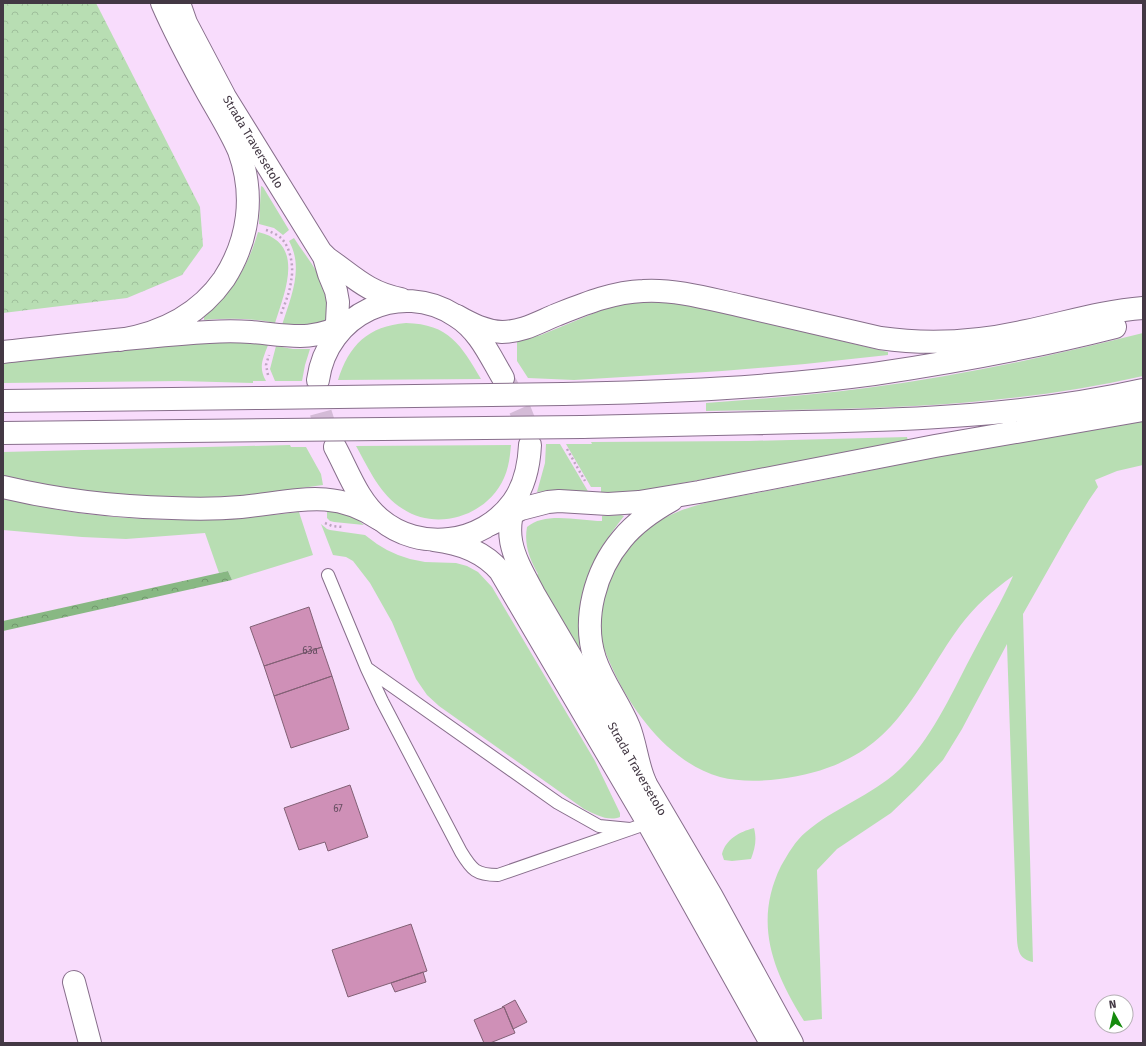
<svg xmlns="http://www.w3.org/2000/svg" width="1146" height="1046" font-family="'Fira Sans',sans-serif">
<defs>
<pattern id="forest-crowns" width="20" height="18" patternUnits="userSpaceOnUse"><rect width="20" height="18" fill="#88b883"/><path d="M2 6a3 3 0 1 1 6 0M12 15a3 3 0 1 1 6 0" fill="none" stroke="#71976d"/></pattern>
<pattern id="park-crowns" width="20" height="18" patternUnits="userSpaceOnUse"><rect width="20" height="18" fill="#b8deb3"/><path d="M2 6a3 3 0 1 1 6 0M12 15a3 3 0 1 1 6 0" fill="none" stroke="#9fbf9b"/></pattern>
</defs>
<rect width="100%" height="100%" fill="#f8dcfc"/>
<!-- green -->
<path fill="#b8deb3" d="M 261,186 L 263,187 L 289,230 L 283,235 L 274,228 L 259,224 Z
M 258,232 C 306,243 285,291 275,323 C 251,318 228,318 204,320 L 204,317 C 231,294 248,267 258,232 Z
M 294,238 C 307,259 342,297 323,323 L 299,327 L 282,325 C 291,297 304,268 289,241 Z
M 645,300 C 681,303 716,311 751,319 C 797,330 842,341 888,352 L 888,355 L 805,364 L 722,371 L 574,380 L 528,378 L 517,361 L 517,341 L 541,335 L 609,307 Z
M 406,323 C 449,324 461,345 481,379 L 338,380 C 349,345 368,326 406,323 Z
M 1143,333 L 1143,376 C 1068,393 992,402 915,406 C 845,410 776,410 706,411 L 706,403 C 759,399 813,395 866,388 C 959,376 1052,356 1143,333 Z
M 212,342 L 245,342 L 268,345 C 263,359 258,367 266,381 L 253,381 L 253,383 L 180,381 L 3,383 L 3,362 Z
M 276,346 L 293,349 L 310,349 L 305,365 L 302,381 L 275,381 L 270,369 Z
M 1143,417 L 1143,465 L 1117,471 L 1095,480 L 1098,487 L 1089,500 L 1069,533 L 1023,614 L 1033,962 C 1020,959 1018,952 1017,940 L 1007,644 L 962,729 L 943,760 L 915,790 L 891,813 L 837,849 L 817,870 L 822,1019 L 804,1021 C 773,971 753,923 781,866 C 788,854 795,841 806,832 C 834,808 871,796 899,770 C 933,738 952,692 974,651 C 987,626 1002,601 1013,576 C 993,590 975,606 960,626 C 919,682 900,743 827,768 C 798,779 751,785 720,777 C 673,764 635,716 615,674 C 610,663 604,651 602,640 C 596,599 613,558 644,532 C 676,505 717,500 757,493 C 781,488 805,484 828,479 C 866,472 903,463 941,456 C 1008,442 1076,430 1143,417 Z
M 907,437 L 908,441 L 640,491 L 601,494 L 601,487 L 591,487 L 566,444 L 592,444 L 591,442 L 749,441 Z
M 546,444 L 560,444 L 589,493 L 562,490 L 537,492 L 545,463 Z
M 290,445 L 291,447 L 306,447 L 321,474 L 323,485 L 244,496 L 173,498 L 101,494 L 54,487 L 3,477 L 3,452 Z
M 511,445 C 510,456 509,467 504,478 C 488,515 438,532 403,509 C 380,495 369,469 356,446 Z
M 3,498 C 34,505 64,512 96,515 C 163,523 231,520 299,512 L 313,555 L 232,580 L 228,571 L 219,573 L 205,533 L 126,539 L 82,537 L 3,530 Z
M 327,508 L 357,519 L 364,525 L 334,522 L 330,521 L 327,518 Z
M 621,515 L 624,516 C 589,561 575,594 580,651 L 533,577 L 538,574 C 529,558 524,544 527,527 C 545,511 580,521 602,521 L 602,516 Z
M 321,524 L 327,529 L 330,530 L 365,535 L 377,544 L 387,550 L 398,555 L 410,559 L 425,562 L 456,563 L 467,566 L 478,572 L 492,587 L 595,761 L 620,813 L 620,817 C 608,822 595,814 584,809 L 439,706 L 427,695 L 416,679 L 392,622 L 370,583 L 353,561 L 346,557 L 333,555 Z
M 754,828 C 757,840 755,848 751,859 L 732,861 L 724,860 L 722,854 C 726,839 739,832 754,828 Z"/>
<!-- forest -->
<path fill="url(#forest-crowns)" d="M 228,571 L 232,580 L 3,631 L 3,621 Z"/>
<!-- park -->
<path fill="url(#park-crowns)" d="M 3,3 L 96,3 L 200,207 L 203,246 L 182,275 L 127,298 L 3,313 Z"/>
<!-- building -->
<path fill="#cf90b7" stroke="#826075" d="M 309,607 L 322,647 L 264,666 L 250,627 Z
M 322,647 L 332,676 L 274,696 L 264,666 Z
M 332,676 L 349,729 L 291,748 L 274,696 Z
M 350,785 L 368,837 L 328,851 L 325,842 L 299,850 L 284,808 Z
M 411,924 L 427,971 L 348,997 L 332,950 Z
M 423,972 L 426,982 L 395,992 L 391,983 Z
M 515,1000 L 527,1022 L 513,1029 L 504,1007 L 502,1007 Z
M 504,1007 L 515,1033 L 490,1043 L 484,1043 L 474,1020 Z"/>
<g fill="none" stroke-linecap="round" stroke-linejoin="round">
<!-- secondary-tunnel -->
<path stroke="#d4bbd7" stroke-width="22" stroke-dasharray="22 11" stroke-linecap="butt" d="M 318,380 C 315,404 324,425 334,446
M 504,380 C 517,402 526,418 530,445"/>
<!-- lane casing -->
<g stroke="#876e8b" stroke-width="14">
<path id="lane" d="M 328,575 L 367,669 L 382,701 L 461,852 C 472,870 476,875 498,875 L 648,823
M 368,669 L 558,803 L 599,826 L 630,829"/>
</g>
<!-- street casing -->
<g stroke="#876e8b" stroke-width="24">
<path id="street" d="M 74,982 L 90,1043"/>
</g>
<!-- secondary casing -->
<g stroke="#876e8b" stroke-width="24">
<path id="secondary" d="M 179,3 L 186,23 L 225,97 L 324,257 L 329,274 L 336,291 L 338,302 L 337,322 L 330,344
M 322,253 L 327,258 C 353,276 368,293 401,299
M 318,380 C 327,314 400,279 456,316 C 479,330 490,356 503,378
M 335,447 C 348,471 358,501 380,519 C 419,552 482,545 513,502 C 525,485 529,466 530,445
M 520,490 C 500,534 513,555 534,594 L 711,895 L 792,1043
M 434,540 C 460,543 483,551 500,571 L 648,823 L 771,1043"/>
</g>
<!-- highway casing -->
<g stroke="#876e8b" stroke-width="24">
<path id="highway" d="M 457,316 C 471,324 485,331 502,332 C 522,332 539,322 556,315 C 584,304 613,292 643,291 C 676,289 710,299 742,306 C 788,317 834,327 880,338 C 929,345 978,342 1026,331 C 1065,323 1103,311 1143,308
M 120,340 C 162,333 199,315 224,279 C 249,240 255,195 239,151 C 230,130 217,110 206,90 C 190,61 175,33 162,3
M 3,352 C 71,345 140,336 209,332 C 223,331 238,331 251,332 C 288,335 314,343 348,322
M 563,394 C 667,392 771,388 874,374 C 955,362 1036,347 1115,327
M 3,401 L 262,398
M 582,427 C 656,425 729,424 803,422 C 917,420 1031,415 1143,390
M 3,433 L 281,430
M 3,487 C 58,500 115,507 172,508 C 195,509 218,509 241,507 C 293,502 333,487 379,519
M 491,524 L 521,509 L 548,502 L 559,501 L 608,504 L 639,502 L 699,492 L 935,446 L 1143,410
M 645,782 C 637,764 636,745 629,727 C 619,703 603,683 595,659 C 582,619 595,571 622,539 C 635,523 654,510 672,500"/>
</g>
<!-- path -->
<path stroke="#bda6c0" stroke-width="2.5" stroke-dasharray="2 3" stroke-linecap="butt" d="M 266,230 C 272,232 278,235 282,239 C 291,249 294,268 291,281 C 290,292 285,303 281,314
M 268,375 L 266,365 L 269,355
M 567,449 L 585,481
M 325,523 L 332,526 L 343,527"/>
<!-- lane -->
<use href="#lane" stroke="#fff" stroke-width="12"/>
<!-- street -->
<use href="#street" stroke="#fff" stroke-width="22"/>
<!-- secondary -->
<use href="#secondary" stroke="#fff" stroke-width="22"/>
<!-- highway -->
<use href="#highway" stroke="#fff" stroke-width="22"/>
<!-- highway-bridge casing -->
<g stroke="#876e8b" stroke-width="24" stroke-linecap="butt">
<path id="highway-bridge" d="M 262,398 L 563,394
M 281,430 L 582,427"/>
</g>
<!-- highway-bridge -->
<use href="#highway-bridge" stroke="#fff" stroke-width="22"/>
</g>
<g text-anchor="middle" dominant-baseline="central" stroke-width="4" stroke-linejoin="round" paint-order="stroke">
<!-- number labels -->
<g font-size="10" fill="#664e61">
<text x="310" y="651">63a</text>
<text x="338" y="809">67</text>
</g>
<!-- street labels -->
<g font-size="12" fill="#433844" stroke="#fff">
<text transform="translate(253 142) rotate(59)">Strada Traversetolo</text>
<text transform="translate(637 769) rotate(60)">Strada Traversetolo</text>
</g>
</g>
<!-- border -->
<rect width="1146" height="1046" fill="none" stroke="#433844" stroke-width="8"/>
<!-- north arrow -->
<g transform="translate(1114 1014) rotate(352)"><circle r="19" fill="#ffffff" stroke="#b4afb4"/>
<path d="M0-3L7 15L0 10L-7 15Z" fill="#158a0d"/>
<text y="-6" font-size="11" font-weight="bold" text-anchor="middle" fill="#433844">N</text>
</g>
</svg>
